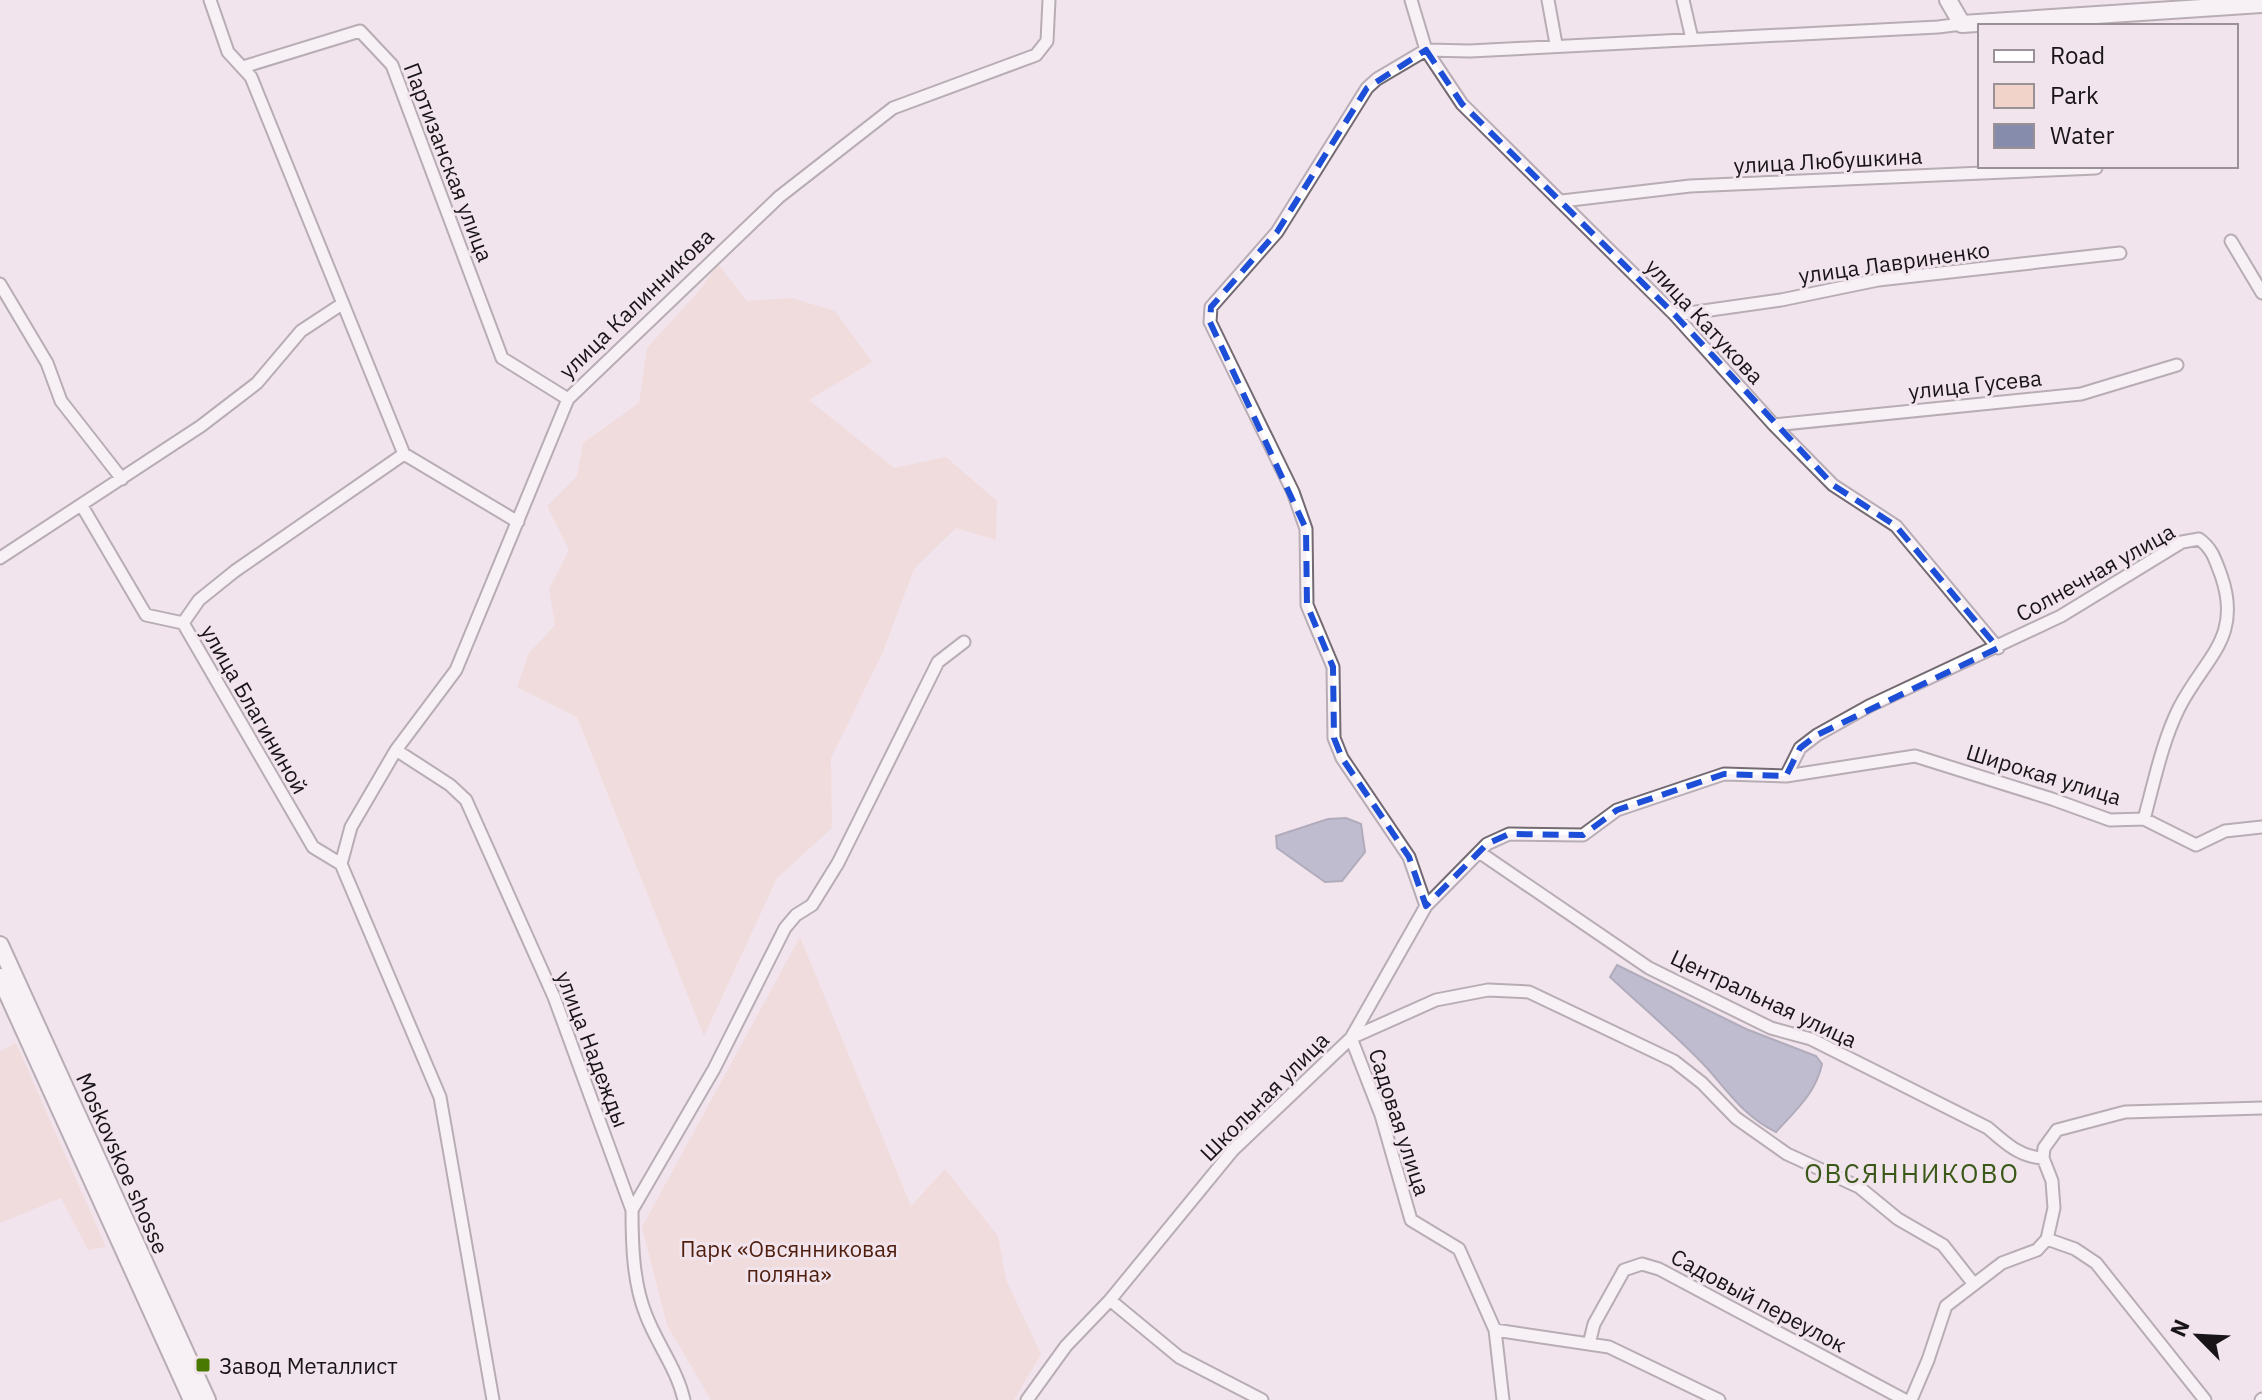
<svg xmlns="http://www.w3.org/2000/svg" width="2262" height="1400" font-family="'IBM Plex Sans',sans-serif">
<rect width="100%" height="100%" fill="#f1e4ec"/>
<!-- green -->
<path fill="#f1d3c9" d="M 718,264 L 747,301 L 792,298 L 835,311 L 872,362 L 809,400 L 894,468 L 946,457 L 997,501 L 996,540 L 956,528 L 914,569 L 882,654 L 831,758 L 832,828 L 777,878 L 704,1036 L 577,717 L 517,687 L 529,653 L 555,625 L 549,589 L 569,550 L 547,506 L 577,476 L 583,443 L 639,403 L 647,348 L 700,290 Z
M 800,937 L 911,1206 L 945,1169 L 998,1236 L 1006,1280 L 1041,1354 L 1014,1400 L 711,1400 L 667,1325 L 642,1227 Z
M 16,1043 L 106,1247 L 88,1250 L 61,1198 L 0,1223 L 0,1051 Z"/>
<!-- water -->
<path fill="#858cac" stroke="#64687f" stroke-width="2" d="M 1346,818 L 1361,824 L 1365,852 L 1342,881 L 1325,882 L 1277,848 L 1276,836 L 1328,819 Z
M 1617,965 L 1746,1029 L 1816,1056 L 1822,1064 C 1816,1093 1795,1111 1776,1132 C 1745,1117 1729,1093 1707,1068 C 1677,1036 1642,1007 1610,977 Z"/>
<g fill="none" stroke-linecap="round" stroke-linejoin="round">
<!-- minor casing -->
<g stroke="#746a71" stroke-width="15">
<path id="minor" d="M 210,0 L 228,52 L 251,77 L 404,454 L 235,571 L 199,600 L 183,623 L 313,847 L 341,864 L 440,1097 L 493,1400
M 1411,0 L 1426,50 L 1462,104 L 1675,315 L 1774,425 L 1833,485 L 1896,526 L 1998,648
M 1548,0 L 1556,44
M 1683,0 L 1692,39
M 243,67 L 360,31 L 392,65 L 502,358 L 568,399
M 1562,201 L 1690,186 L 2096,168
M 2231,241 L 2262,293
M 0,284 L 47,363 L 61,401 L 122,479
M 1675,315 L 1781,300 L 1878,280 L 2120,253
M 1774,425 L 2081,394 L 2177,365
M 404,454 L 518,522
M 82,506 L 146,615 L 183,623
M 0,558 L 201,426 L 257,383 L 301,331 L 342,304
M 396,750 L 450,785 L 466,800 L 554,997 L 632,1210 C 632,1244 633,1283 646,1315 C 657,1344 677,1369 684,1400
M 1786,776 L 1915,756 L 2052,799 L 2110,820 L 2144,819 L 2196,845 L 2225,831 L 2262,827
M 1479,852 L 1649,968 L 1771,1028 L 1811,1039 L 1988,1128 C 2005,1143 2020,1157 2043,1158
M 341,864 L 351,827 L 396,750 L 456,670 L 568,399 L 779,197 L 893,108 L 1036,55 L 1047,41 L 1049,0
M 1426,906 L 1409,857 L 1342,758 L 1334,738 L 1333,667 L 1307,605 L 1306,529 L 1293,492 L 1210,322 L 1211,307 L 1277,232 L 1367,88 L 1377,79 L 1426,50 L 1470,51 L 1938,27 L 1962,24
M 632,1210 L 714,1069 L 785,928 L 796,915 L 812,905 L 838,863 L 938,662 L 964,642
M 2047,1239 L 2075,1249 L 2096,1263 L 2205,1400
M 1110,1300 L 1179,1357 L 1262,1400
M 1495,1330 L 1609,1347 L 1719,1400
M 1589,1344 L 1594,1324 L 1624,1270 L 1642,1264 L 1659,1269 L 1905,1400
M 1027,1400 L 1066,1346 L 1110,1300 L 1233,1150 L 1351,1038 L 1426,906 L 1487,844 L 1509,834 L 1583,835 L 1617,810 L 1724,774 L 1786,776 L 1800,748 L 1817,735 L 1869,706 L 2061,616 L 2182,542 L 2199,539 C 2213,549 2215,560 2221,575 C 2243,638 2205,657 2179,708 C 2162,742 2154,783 2144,819
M 1503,1400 L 1495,1330 L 1459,1249 L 1411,1220 L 1381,1115 L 1351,1038 L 1436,1000 L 1488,990 L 1529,992 L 1674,1061 L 1702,1083 L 1736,1118 L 1787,1154 L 1859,1187 L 1898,1219 L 1943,1245 L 1973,1283
M 1911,1400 L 1928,1360 L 1946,1306 L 2002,1263 L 2037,1250 L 2047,1239 L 2054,1208 L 2052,1181 L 2043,1158 L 2044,1148 L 2057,1130 L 2125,1112 L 2262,1108
M 2261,1400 L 2262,1399"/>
</g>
<!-- secondary casing -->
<g stroke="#746a71" stroke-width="20">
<path id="secondary" d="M 1948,0 L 1962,24 L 2262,4"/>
</g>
<!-- primary casing -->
<g stroke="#746a71" stroke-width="20">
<path id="primary" d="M 0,945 L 207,1400
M 0,977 L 192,1400"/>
</g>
<!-- minor -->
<use href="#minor" stroke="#fff" stroke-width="11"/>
<!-- secondary -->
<use href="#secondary" stroke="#fff" stroke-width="16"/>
<!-- primary -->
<use href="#primary" stroke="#fff" stroke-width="16"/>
</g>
<!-- marked area -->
<path d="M0 0H2262V1400H0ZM 1426,50 L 1462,104 L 1675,315 L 1833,485 L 1896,526 L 1998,648 L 1817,735 L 1800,748 L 1786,776 L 1724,774 L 1617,810 L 1583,835 L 1509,834 L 1487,844 L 1426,906 L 1409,857 L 1342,758 L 1334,738 L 1333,667 L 1307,605 L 1306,529 L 1210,322 L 1211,307 L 1277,232 L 1367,88 Z" fill="#f1e4ec" fill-opacity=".55" fill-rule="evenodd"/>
<path fill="none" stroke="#1d4ed8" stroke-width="6" stroke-dasharray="16 10" stroke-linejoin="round" d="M 1426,50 L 1462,104 L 1675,315 L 1833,485 L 1896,526 L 1998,648 L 1817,735 L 1800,748 L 1786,776 L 1724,774 L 1617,810 L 1583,835 L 1509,834 L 1487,844 L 1426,906 L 1409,857 L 1342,758 L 1334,738 L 1333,667 L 1307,605 L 1306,529 L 1210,322 L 1211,307 L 1277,232 L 1367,88 Z"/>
<!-- markers -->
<rect fill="#497900" stroke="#f1e4ec" stroke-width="3" x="195" y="1357" width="16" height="16" rx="4"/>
<g text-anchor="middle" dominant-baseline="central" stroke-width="6" stroke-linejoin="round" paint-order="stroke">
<!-- street labels -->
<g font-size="22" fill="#181417" stroke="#f1e4ec">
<text transform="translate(1828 160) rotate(-3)">улица Любушкина</text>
<text transform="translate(449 162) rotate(69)">Партизанская улица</text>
<text transform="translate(1894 262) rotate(-8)">улица Лавриненко</text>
<text transform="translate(636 303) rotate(-44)">улица Калинникова</text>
<text transform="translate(1705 321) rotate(47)">улица Катукова</text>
<text transform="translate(1975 384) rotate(-6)">улица Гусева</text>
<text transform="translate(2095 572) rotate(-29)">Солнечная улица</text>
<text transform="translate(255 709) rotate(60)">улица Благининой</text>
<text transform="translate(2044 774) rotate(17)">Широкая улица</text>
<text transform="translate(1764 998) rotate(25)">Центральная улица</text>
<text transform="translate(593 1049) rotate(69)">улица Надежды</text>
<text transform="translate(1264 1096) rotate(-45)">Школьная улица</text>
<text transform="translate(1400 1122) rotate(72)">Садовая улица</text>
<text transform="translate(123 1163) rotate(66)">Moskovskoe shosse</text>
<text transform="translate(1759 1300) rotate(28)">Садовый переулок</text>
</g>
<!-- park labels -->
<g font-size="22" fill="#4f1e0d" stroke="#f1e4ec">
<text x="789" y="1248">Парк «Овсянниковая<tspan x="789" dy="25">поляна»</tspan></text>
</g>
<!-- poi labels -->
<g font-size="22" fill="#181417" stroke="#f1e4ec" text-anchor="start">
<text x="219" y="1365">Завод Металлист</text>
</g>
<!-- quarter labels -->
<g font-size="26" letter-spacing="2" fill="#3a5918" stroke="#f1e4ec">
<text x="1912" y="1173">ОВСЯННИКОВО</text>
</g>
</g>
<!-- legend -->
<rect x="1978" y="24" width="260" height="144" fill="#f1e4ec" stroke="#9a9197" stroke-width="2"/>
<rect x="1994" y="50" width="40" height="12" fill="#ffffff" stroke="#9a9197" stroke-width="2"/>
<text x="2050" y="64" font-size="24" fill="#181417">Road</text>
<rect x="1994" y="84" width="40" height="24" fill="#f1d3c9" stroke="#9a9197" stroke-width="2"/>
<text x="2050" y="104" font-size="24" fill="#181417">Park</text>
<rect x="1994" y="124" width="40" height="24" fill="#858cac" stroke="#9a9197" stroke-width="2"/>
<text x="2050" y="144" font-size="24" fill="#181417">Water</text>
<!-- north arrow -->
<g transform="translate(2198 1336) rotate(294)" stroke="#f1e4ec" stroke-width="6" paint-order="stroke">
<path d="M0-6L14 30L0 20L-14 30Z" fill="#181417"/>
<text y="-12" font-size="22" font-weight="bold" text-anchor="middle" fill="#181417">N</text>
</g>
</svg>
